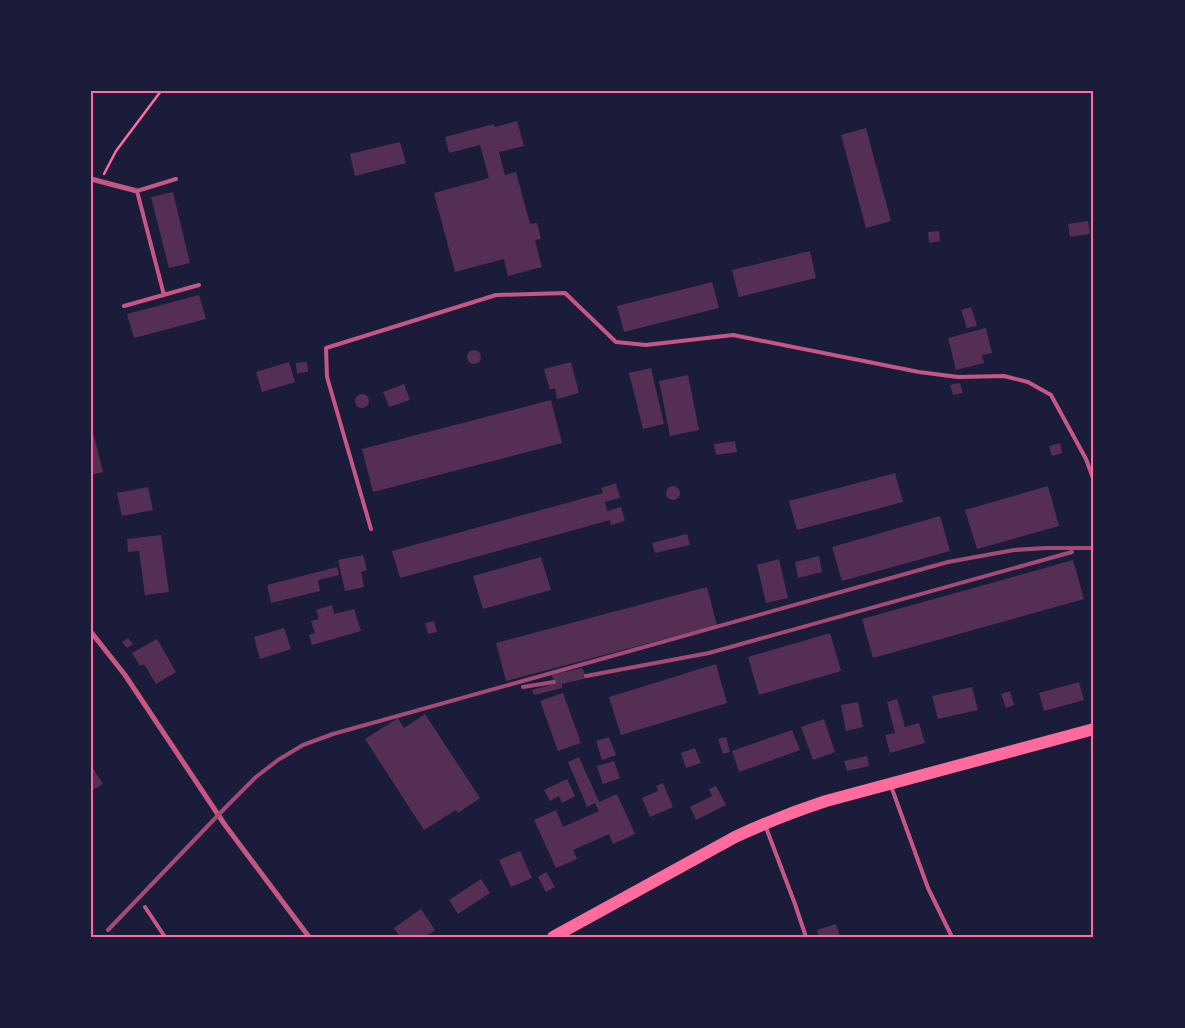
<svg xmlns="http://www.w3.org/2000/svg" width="1185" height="1028" font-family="Helvetica,sans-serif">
<rect width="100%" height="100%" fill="#1b1b3a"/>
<!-- building -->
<path fill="#542f53" d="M 517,121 L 524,146 L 499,152 L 505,175 L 516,172 L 530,224 L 537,223 L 541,239 L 535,240 L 542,267 L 508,276 L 504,259 L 455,272 L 434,193 L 489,178 L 480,145 L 449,153 L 445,137 L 494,124 L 495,127 Z
M 866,128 L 891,221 L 866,228 L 841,135 Z
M 400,142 L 406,163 L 355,176 L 350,154 Z
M 173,192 L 190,263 L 169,268 L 151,197 Z
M 1088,221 L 1090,234 L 1070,237 L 1068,224 Z
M 939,231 L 940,241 L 929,243 L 928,232 Z
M 810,251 L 816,278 L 739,297 L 732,270 Z
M 712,282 L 719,308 L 624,332 L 617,306 Z
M 199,295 L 206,319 L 134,338 L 127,314 Z
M 971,307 L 977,326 L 967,328 L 961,310 Z
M 986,328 L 992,353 L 982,355 L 984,363 L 956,370 L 948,338 Z
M467 357a7 7 0 1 1 14 0a7 7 0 1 1-14 0Z
M 289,362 L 295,382 L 262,392 L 256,372 Z
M 307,362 L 308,372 L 297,373 L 296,363 Z
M 571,362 L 579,393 L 557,399 L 555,388 L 550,390 L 544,369 Z
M 651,368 L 664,424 L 643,429 L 629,373 Z
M 688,375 L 699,430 L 670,436 L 659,381 Z
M 960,383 L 963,393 L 953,395 L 950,385 Z
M 404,384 L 410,400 L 389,407 L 383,392 Z
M355 401a7 7 0 1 1 14 0a7 7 0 1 1-14 0Z
M 551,400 L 562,443 L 373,492 L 362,449 Z
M 91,424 L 103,472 L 91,475 Z
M 735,441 L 737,452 L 716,455 L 714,444 Z
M 1060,443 L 1062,453 L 1052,456 L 1049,446 Z
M 895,473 L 903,502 L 797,530 L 789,501 Z
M 616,483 L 620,498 L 605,502 L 607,511 L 621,507 L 625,521 L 611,525 L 610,520 L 400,578 L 392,551 L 603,493 L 601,488 Z
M666 493a7 7 0 1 1 14 0a7 7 0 1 1-14 0Z
M 1048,486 L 1059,526 L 977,549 L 965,510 Z
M 148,487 L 153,510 L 122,516 L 117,493 Z
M 940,516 L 950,551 L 842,581 L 832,547 Z
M 687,534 L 690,545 L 655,553 L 652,543 Z
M 161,535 L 169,592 L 145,595 L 139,551 L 128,552 L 127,539 Z
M 363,555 L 367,570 L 361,572 L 364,587 L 345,591 L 338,560 Z
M 819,556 L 822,572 L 798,578 L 795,562 Z
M 541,557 L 551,590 L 483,609 L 473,576 Z
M 779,559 L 788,598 L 766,603 L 757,565 Z
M 1073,560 L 1084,599 L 873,658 L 862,619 Z
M 337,567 L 339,575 L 318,580 L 320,591 L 271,603 L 267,585 Z
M 707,587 L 717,625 L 506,681 L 496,643 Z
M 332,605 L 334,614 L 354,609 L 361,631 L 312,645 L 309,635 L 315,633 L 311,621 L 319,619 L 316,610 Z
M 434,621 L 437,632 L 428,634 L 425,623 Z
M 284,628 L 291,649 L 260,659 L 254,637 Z
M 830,633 L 841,671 L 759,695 L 748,657 Z
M 128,638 L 133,644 L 127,648 L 122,642 Z
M 157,639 L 176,672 L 156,684 L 144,664 L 140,666 L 132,653 Z
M 716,664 L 727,703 L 621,735 L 609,697 Z
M 582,668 L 587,678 L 562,684 L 562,688 L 534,695 L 532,690 L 554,684 L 552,675 Z
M 1079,682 L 1084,700 L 1044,711 L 1039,693 Z
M 972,687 L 978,710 L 938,719 L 932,696 Z
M 1010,691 L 1014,705 L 1006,708 L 1001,694 Z
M 563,693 L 581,743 L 558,751 L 540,701 Z
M 897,699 L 905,727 L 919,723 L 925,743 L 890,753 L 885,735 L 895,733 L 887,702 Z
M 858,702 L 863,727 L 846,731 L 841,705 Z
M 425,714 L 480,798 L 458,813 L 456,810 L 424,830 L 365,739 L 398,718 L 404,728 Z
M 824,719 L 835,752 L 813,760 L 801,727 Z
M 792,730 L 800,750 L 739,772 L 732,751 Z
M 609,737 L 616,755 L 602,760 L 596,741 Z
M 726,737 L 730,752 L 723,754 L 718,739 Z
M 695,748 L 701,763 L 686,768 L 681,753 Z
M 867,756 L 869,766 L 847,771 L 844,761 Z
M 579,757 L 599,802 L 617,794 L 635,834 L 613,844 L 609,834 L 573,850 L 577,859 L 556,868 L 534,820 L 556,810 L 563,827 L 599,811 L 595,803 L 587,807 L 568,762 Z
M 614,761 L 620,778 L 603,784 L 597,766 Z
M 91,765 L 103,784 L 91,791 Z
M 567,779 L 575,796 L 562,803 L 559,796 L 550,801 L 544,790 Z
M 663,783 L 673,807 L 650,817 L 642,798 L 658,791 L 656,786 Z
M 716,786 L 726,805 L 696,820 L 690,807 L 712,796 L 709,789 Z
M 520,851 L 532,878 L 511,887 L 499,860 Z
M 546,872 L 555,887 L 546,892 L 538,877 Z
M 481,879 L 490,893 L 458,914 L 449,900 Z
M 421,909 L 435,930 L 425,937 L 400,937 L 394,928 Z
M 836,924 L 840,937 L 819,937 L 817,930 Z"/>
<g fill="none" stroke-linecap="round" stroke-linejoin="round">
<!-- path -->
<path stroke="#ff6b9d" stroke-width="2.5" d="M 104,174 L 116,151 L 161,91"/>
<!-- service -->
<path stroke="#c65784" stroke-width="4" d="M 164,295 L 137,191 L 176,179
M 124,306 L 199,285
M 371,529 L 327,377 L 326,348 L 496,295 L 565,293 L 616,342 L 646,345 L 733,335 L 919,372 L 958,377 L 1004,376 L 1028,382 L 1051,395 L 1086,459 L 1094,481
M 891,786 L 928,888 L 952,937
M 765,825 L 795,904 L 806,937
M 145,907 L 165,937"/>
<!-- minor -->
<path stroke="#c65784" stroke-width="5" d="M 91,179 L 137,191
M 91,632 L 125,675 L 225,825 L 309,937"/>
<!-- trunk -->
<path stroke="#ff6b9d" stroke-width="12" d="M 553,937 L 735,837 C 765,823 795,811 826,801 L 1094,729"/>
<!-- rail -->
<path stroke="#a44b75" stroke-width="4" d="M 586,676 L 709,653 L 1072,552
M 523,687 L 554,682
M 108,930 L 225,808 L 256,777 L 278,760 L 303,745 L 333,734 L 948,562 L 1014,550 L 1046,548 L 1094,548"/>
</g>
<!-- border -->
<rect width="1185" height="1028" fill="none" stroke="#1b1b3a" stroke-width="185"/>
<rect x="92" y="92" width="1000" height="844" fill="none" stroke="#ff6b9d" stroke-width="2"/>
</svg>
